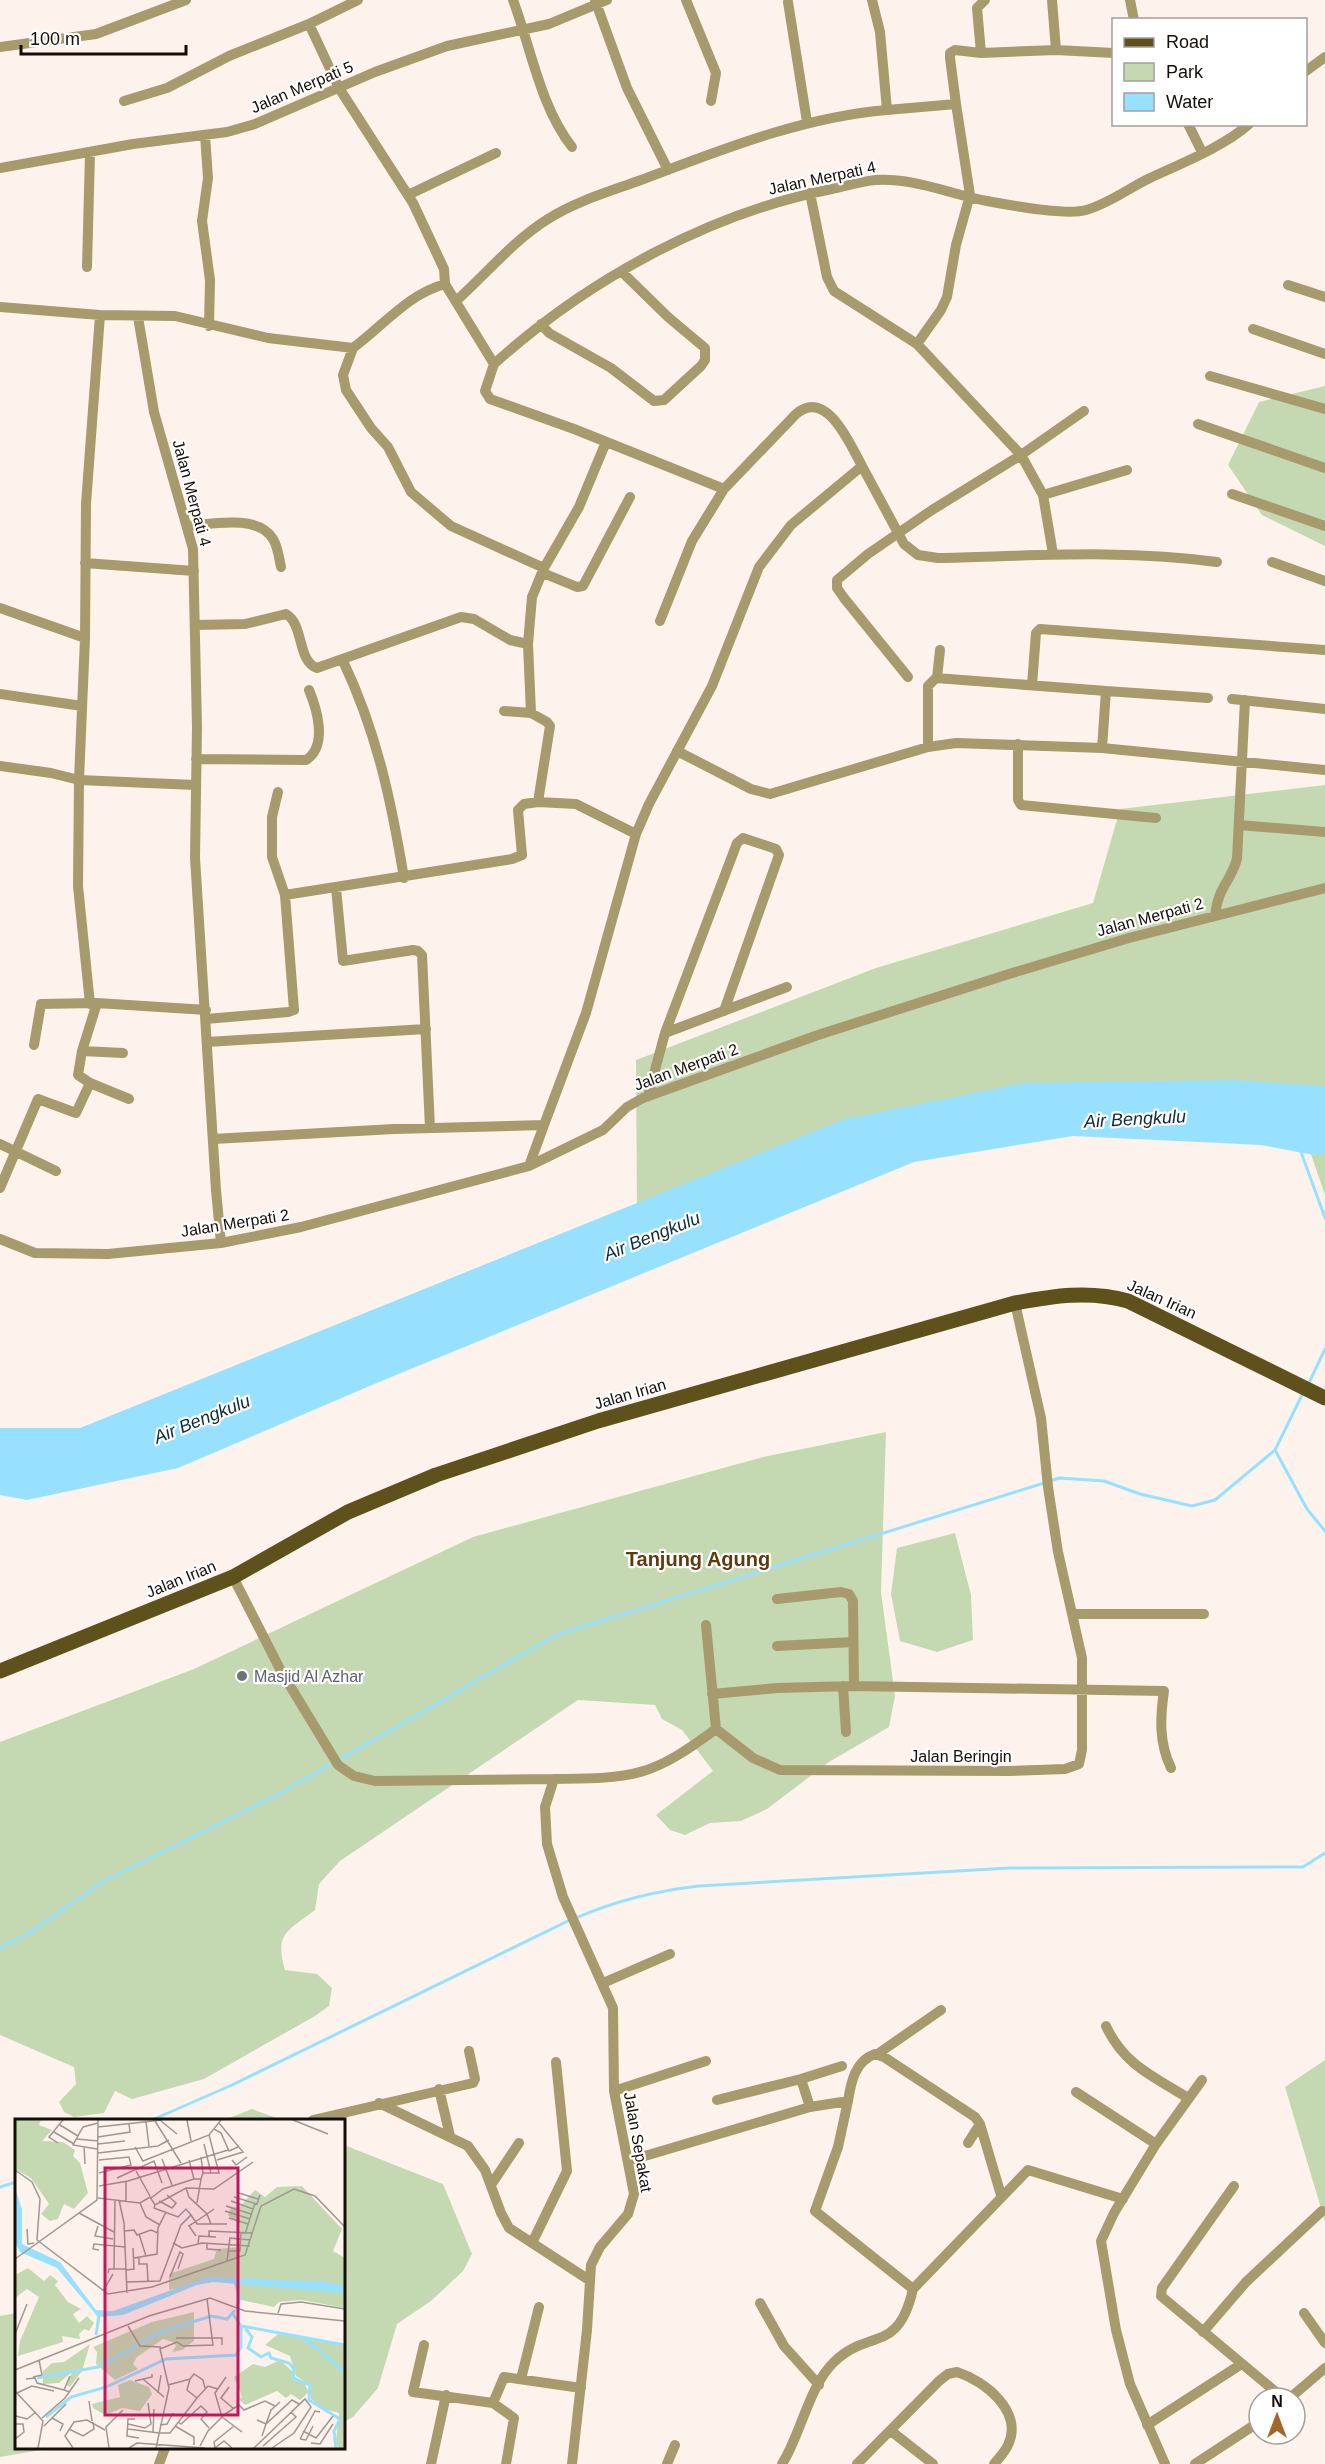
<svg xmlns="http://www.w3.org/2000/svg" width="1325" height="2464" font-family="Helvetica,sans-serif">
<rect width="100%" height="100%" fill="#fdf3ec"/>
<!-- green -->
<path fill="#c4d9b2" d="M 1325,386 L 1325,546 L 1262,515 L 1228,465 L 1259,402 Z
M 1325,785 L 1325,1195 L 1304,1134 L 1251,1091 L 637,1217 L 636,1060 L 876,968 L 1093,903 L 1120,809 Z
M 886,1432 L 881,1592 L 895,1696 L 889,1727 L 829,1762 L 767,1809 L 741,1821 L 710,1823 L 685,1835 L 670,1830 L 656,1815 L 713,1771 L 682,1730 L 662,1719 L 655,1705 L 578,1700 L 340,1861 L 319,1884 L 315,1910 C 288,1931 274,1933 285,1970 L 317,1974 L 332,1988 L 329,2006 L 315,2016 L 204,2079 L 132,2099 L 115,2091 L 104,2113 L 74,2117 L 64,2112 L 59,2102 L 76,2084 L 74,2067 L 0,2035 L 0,1742 L 194,1669 L 473,1537 L 763,1457 Z
M 955,1533 L 971,1595 L 973,1640 L 937,1652 L 900,1641 L 891,1594 L 897,1548 Z
M 1325,2060 L 1325,2222 L 1285,2087 Z
M 252,2109 L 282,2120 L 224,2120 Z
M 344,2145 L 443,2184 L 472,2254 L 463,2271 L 431,2301 L 397,2324 L 378,2388 L 353,2417 L 344,2422 Z
M 16,2313 L 16,2448 L 53,2448 L 0,2457 L 0,2316 Z"/>
<!-- water -->
<path fill="#97e1ff" d="M 1236,1080 L 1325,1086 L 1325,1154 L 1314,1155 L 1261,1145 L 1073,1136 L 914,1162 L 379,1382 L 178,1468 L 27,1500 L 0,1495 L 0,1428 L 80,1428 L 845,1119 L 1024,1083 Z"/>
<g fill="none" stroke-linecap="round" stroke-linejoin="round">
<!-- stream -->
<path stroke="#97e1ff" stroke-width="3" d="M 1301,1152 L 1325,1218
M 1308,1385 L 1325,1349
M 1275,1450 L 1307,1509 L 1325,1531
M 1050,1481 L 1059,1478 L 1104,1481 L 1140,1494 L 1192,1506 L 1215,1500 L 1275,1450 L 1303,1393
M 339,1760 L 556,1635 L 1044,1483
M 576,1918 C 617,1900 655,1891 699,1886 L 1010,1868 L 1303,1867 L 1325,1853
M 0,1948 L 28,1934 L 104,1881 L 283,1792 L 333,1763
M 152,2120 L 232,2085 L 570,1920
M 0,2187 L 16,2182"/>
<!-- minor -->
<path stroke="#a79a6c" stroke-width="10" d="M 513,0 C 531,48 540,106 572,147
M 595,0 L 627,88 L 668,170
M 686,0 L 716,73 L 711,101
M 1130,0 L 1134,20
M 788,2 L 807,122
M 309,24 L 339,88 L 413,203 L 444,269 L 445,284
M 0,47 L 96,34 L 186,0
M 1056,50 L 1114,53
M 981,53 L 977,8 L 985,0
M 1306,71 L 1325,57
M 124,101 L 167,88 L 229,56 L 309,24 L 358,0
M 887,110 L 956,104 L 950,58 L 950,53 L 955,50 L 981,53 L 1056,50 L 1052,0
M 1188,124 L 1202,152
M 205,135 L 208,178 L 202,221 L 210,280 L 209,326
M 0,168 L 133,144 L 227,132 L 255,124 L 375,72 L 447,46 L 549,24 L 607,0
M 810,193 L 827,277 L 834,291 L 917,344 L 1021,455 L 932,510 L 868,554 L 837,580 L 837,588 L 844,598 L 908,677
M 408,195 L 496,153
M 87,267 L 90,153
M 1288,285 L 1325,297
M 456,301 C 486,274 514,240 548,219 C 576,201 611,191 641,180 C 721,150 802,117 887,110 L 880,32 L 872,0
M 0,307 L 100,315 L 175,316 L 268,338 L 353,348 C 383,326 408,294 445,284 L 494,364 C 587,280 709,213 832,189 C 846,186 862,181 876,180 C 916,178 949,194 987,201 C 1009,205 1066,216 1086,210 C 1108,204 1129,188 1150,178 C 1180,164 1225,146 1249,124
M 138,317 L 154,412 L 193,549 L 197,727 L 195,858 L 216,1190 L 221,1243
M 541,324 L 549,333 L 611,368 L 654,401 L 664,400 L 701,366 L 705,360 L 705,348 L 668,317 L 623,273
M 1253,329 L 1325,354
M 917,344 L 941,310 L 947,297 L 956,245 L 970,195 L 956,104
M 353,348 L 343,375 L 346,390 L 371,428 L 388,447 L 411,492 L 451,526 L 544,568
M 494,364 L 485,391 L 490,399 L 574,429 L 724,489 L 796,414 C 827,388 850,444 862,466
M 1210,376 L 1325,409
M 1198,424 L 1325,468
M 1232,494 L 1325,526
M 1043,495 L 1127,470
M 188,526 C 212,524 258,514 273,539 C 278,547 279,558 281,567
M 1053,554 L 1043,495 L 1021,455 L 1084,411
M 1272,562 L 1325,581
M 85,563 L 194,571
M 543,573 L 577,587 L 583,586 L 630,497
M 0,608 L 85,638
M 660,621 L 692,541 L 724,489
M 195,625 L 245,624 L 286,614 C 304,624 297,661 317,668 L 461,617 L 474,619 L 510,640 L 528,644
M 343,661 C 377,733 391,800 404,878
M 937,678 L 940,650
M 1032,685 L 1036,633 L 1040,629 L 1325,650
M 0,694 L 82,706
M 1232,699 L 1325,709
M 504,711 L 531,713
M 1018,744 L 1018,800 L 1021,805 L 1156,818
M 928,747 L 928,686 L 936,678 L 1106,691
M 1102,748 L 1106,691 L 1208,698
M 677,751 L 751,789 L 770,794 L 928,747 L 956,743 L 1102,748 L 1325,770
M 196,759 L 306,760 C 328,746 317,709 309,690
M 0,766 L 51,773 L 79,780 L 195,785
M 538,802 L 576,804 L 636,834
M 1239,825 L 1325,832
M 336,888 L 343,961 L 413,950 L 418,951 L 422,955 L 430,1128
M 285,895 L 512,859 L 522,855 L 518,810 L 524,804 L 538,802 L 550,726 L 547,722 L 531,713 L 528,644 L 532,597 L 544,568 L 579,507 L 606,442
M 1215,915 C 1218,887 1230,883 1237,859 L 1245,700
M 97,1003 L 82,1051 L 123,1053
M 90,1004 L 78,886 L 79,780 L 85,638 L 86,504 L 100,315
M 206,1019 L 288,1012 L 294,1010 L 285,895 L 272,857 L 272,817 L 278,792
M 665,1033 L 787,987
M 207,1042 L 426,1029
M 34,1045 L 41,1004 L 97,1003 L 206,1010
M 90,1083 L 129,1099
M 648,1096 L 665,1033 L 737,843 L 743,838 L 776,849 L 779,855 L 724,1011
M 213,1139 L 394,1129 L 544,1125 L 586,1013 L 636,834 L 649,804 L 712,686 L 759,567 L 791,525 L 862,466 L 904,544 L 918,555 L 938,558 C 1031,556 1123,549 1217,562
M 0,1144 L 56,1171
M 529,1166 L 544,1125
M 0,1188 L 38,1099 L 76,1113 L 90,1083 L 78,1075 L 82,1051
M 0,1239 L 35,1253 L 108,1254 L 221,1243 L 301,1227 L 529,1166 L 603,1130 L 627,1107 L 643,1098 L 818,1035 L 1009,974 L 1129,938 L 1325,888
M 233,1577 L 281,1671 L 338,1765 L 354,1776 L 375,1781 L 554,1779
M 777,1599 L 841,1592 L 849,1594 L 853,1601 L 854,1686
M 1073,1614 L 1204,1614
M 706,1625 L 716,1729
M 777,1646 L 853,1642
M 843,1686 L 846,1732
M 712,1694 L 777,1688 L 854,1686 L 1164,1691 C 1160,1718 1159,1743 1171,1768
M 603,1983 L 670,1954
M 1106,2026 C 1124,2065 1153,2076 1188,2098
M 879,2053 L 941,2010
M 801,2079 L 842,2066
M 439,2089 L 450,2136
M 614,2091 L 706,2061
M 1076,2092 L 1156,2144
M 717,2100 L 801,2079 L 810,2107
M 848,2101 C 851,2082 855,2061 875,2054 L 884,2057 L 975,2117 L 980,2124 L 1001,2195
M 379,2103 L 468,2146 L 485,2170 L 501,2213 L 509,2228 L 589,2280
M 313,2120 L 473,2083 L 475,2079 L 469,2051
M 968,2143 L 980,2124
M 628,2161 L 810,2107 L 848,2101 L 838,2147 L 815,2211 L 913,2289 L 1028,2170 L 1123,2199
M 491,2185 L 519,2143
M 1234,2186 L 1162,2288 L 1161,2296 L 1283,2398
M 532,2243 L 567,2171 L 556,2062
M 760,2303 L 784,2346 L 819,2385
M 1304,2313 L 1325,2343
M 1203,2332 L 1246,2282 L 1322,2211
M 424,2345 L 413,2392 L 493,2403 L 514,2418 L 506,2464
M 521,2379 L 539,2307
M 1290,2398 L 1325,2368
M 493,2403 L 504,2377 L 581,2388
M 1147,2425 L 1240,2365
M 891,2431 L 933,2464
M 159,2464 L 165,2448
M 431,2464 L 446,2395
M 572,2464 L 587,2330 L 591,2265 L 600,2247 L 628,2214 L 634,2194 L 614,2091 L 613,2008 L 563,1897 L 547,1844 L 545,1807 L 554,1779 C 634,1778 650,1778 716,1729 L 753,1758 L 780,1770 L 1009,1771 L 1065,1769 L 1079,1764 L 1082,1750 L 1082,1658 L 1058,1552 L 1048,1487 L 1041,1418 L 1015,1303
M 667,2464 L 675,2445
M 782,2464 C 801,2434 809,2386 834,2362 C 869,2328 898,2355 913,2289
M 857,2464 L 939,2381 L 948,2374 L 957,2372 C 985,2381 1024,2412 1008,2445 C 1005,2452 999,2458 994,2464
M 1165,2464 L 1130,2384 L 1116,2330 L 1101,2241 L 1114,2213 L 1156,2144 L 1202,2080
M 1195,2464 L 1259,2422"/>
<!-- primary -->
<path stroke="#5f511c" stroke-width="15" d="M 0,1671 L 233,1577 L 348,1512 L 436,1475 L 598,1421 L 1015,1303 C 1053,1296 1089,1290 1128,1301 L 1325,1398"/>
</g>
<!-- markers -->
<circle fill="#6b7280" stroke="#fff" stroke-width="2" cx="242" cy="1676" r="6"/>
<g text-anchor="middle" dominant-baseline="central" stroke-width="4.5" stroke-linejoin="round" paint-order="stroke">
<!-- street labels -->
<g font-size="16" fill="#150d08" stroke="#fff">
<text transform="translate(302 87) rotate(-23)">Jalan Merpati 5</text>
<text transform="translate(822 178) rotate(-12)">Jalan Merpati 4</text>
<text transform="translate(192 493) rotate(75)">Jalan Merpati 4</text>
<text transform="translate(1150 917) rotate(-15)">Jalan Merpati 2</text>
<text transform="translate(686 1067) rotate(-20)">Jalan Merpati 2</text>
<text transform="translate(235 1223) rotate(-9)">Jalan Merpati 2</text>
<text transform="translate(1162 1299) rotate(24)">Jalan Irian</text>
<text transform="translate(630 1394) rotate(-16)">Jalan Irian</text>
<text transform="translate(181 1579) rotate(-22)">Jalan Irian</text>
<text x="961" y="1756">Jalan Beringin</text>
<text transform="translate(638 2142) rotate(80)">Jalan Sepakat</text>
</g>
<!-- worship labels -->
<g font-size="16" fill="#5b616d" stroke="#fff" text-anchor="start">
<text x="254" y="1676">Masjid Al Azhar</text>
</g>
<!-- water labels -->
<g font-size="18" font-style="italic" fill="#0b2e3b" stroke="#fff">
<text transform="translate(1135 1119) rotate(-3)">Air Bengkulu</text>
<text transform="translate(652 1236) rotate(-22)">Air Bengkulu</text>
<text transform="translate(202 1419) rotate(-22)">Air Bengkulu</text>
</g>
<!-- quarter labels -->
<g font-size="20" font-weight="bold" fill="#613a0c" stroke="#fff">
<text x="698" y="1559">Tanjung Agung</text>
</g>
</g>
<!-- overview -->
<g transform="translate(15 2119)">
<rect width="330" height="330" fill="#fdf3ec"/>
<path d="M 0,1 L 26,1 L 24,6 L 37,11 L 27,22 L 48,23 L 60,31 L 58,37 L 65,44 L 73,74 L 59,90 L 49,85 L 43,100 L 35,102 L 26,95 L 34,85 L 16,59 L 0,50 ZM 287,67 L 327,110 L 318,132 L 330,139 L 330,189 L 286,181 L 264,183 L 259,188 L 226,181 L 221,163 L 215,159 L 154,171 L 154,155 L 199,140 L 202,130 L 225,128 L 225,105 L 213,96 L 216,89 L 225,87 L 240,71 L 250,78 L 262,68 ZM 13,149 L 29,162 L 35,156 L 43,162 L 40,166 L 53,183 L 66,190 L 58,195 L 64,204 L 72,197 L 79,204 L 74,212 L 69,210 L 64,215 L 65,220 L 47,217 L 48,223 L 3,237 L 5,222 L 24,178 L 12,170 L 0,179 L 0,156 ZM 179,193 L 179,222 L 167,231 L 157,233 L 161,227 L 158,223 L 148,220 L 122,238 L 118,245 L 123,250 L 100,261 L 81,245 L 82,233 L 78,228 L 137,203 ZM 263,215 L 330,227 L 330,329 L 323,329 L 321,321 L 324,294 L 309,290 L 296,280 L 296,266 L 281,257 L 275,237 L 250,226 ZM 75,225 L 67,252 L 55,268 L 52,266 L 57,253 L 44,264 L 28,265 L 28,252 L 37,244 L 49,243 ZM 265,241 L 277,252 L 277,260 L 289,264 L 294,273 L 285,281 L 276,275 L 271,279 L 262,272 L 230,286 L 224,280 L 227,278 L 219,258 L 238,245 L 250,248 ZM 115,261 L 134,268 L 137,275 L 125,292 L 107,289 L 90,296 L 78,289 L 77,285 L 105,278 L 103,266 Z" fill="#c4d9b2"/>
<path d="M 0,69 L 7,90 L 7,125 L 45,143 L 81,191 L 98,192 L 193,158 L 313,163 L 330,167 L 330,174 L 198,163 L 182,166 L 108,196 L 83,198 L 42,149 L 5,133 L 0,123 Z" fill="#97e1ff"/>
<path fill="none" stroke="#97e1ff" stroke-width="3" d="M 220,163 L 225,179 L 222,187M 227,207 L 330,226M 230,209 L 237,218 L 233,229 L 246,238 L 254,234 L 256,239 L 274,244 L 279,250 L 278,259 L 295,266 L 294,281 L 325,300 L 319,312 L 321,329M 81,216 L 84,197M 289,219 L 330,253M 126,224 L 146,213 L 196,197 L 212,200 L 220,191M 22,259 L 83,248 L 122,227M 31,298 L 56,278 L 91,268 L 151,240 L 221,236 L 226,228 L 226,207 L 218,195"/>
<path fill="none" stroke="#a09791" stroke-width="1.5" d="M 172,1 L 176,22M 278,1 L 313,15M 140,2 L 166,44M 146,2 L 162,15M 131,3 L 134,27M 45,6 L 63,17M 83,8 L 147,1M 199,10 L 206,14 L 214,32 L 223,28M 39,13 L 59,25M 194,16 L 204,54 L 196,54M 83,18 L 115,13 L 114,5M 62,20 L 83,22M 43,24 L 34,18 L 48,1M 83,25 L 110,22M 69,27 L 70,45M 120,28 L 128,42 L 194,16 L 206,1M 82,30 L 58,26 L 68,8 L 83,4M 83,34 L 143,27 L 154,21M 147,40 L 157,66M 84,41 L 114,38 L 116,46 L 84,54M 202,41 L 228,33 L 204,4M 217,41 L 221,46 L 232,38M 0,51 L 17,63 L 25,80 L 22,121 L 93,175 L 137,168 L 230,136 L 246,87 L 279,70 L 300,77 L 330,108M 121,52 L 135,77M 188,54 L 196,54 L 189,25M 102,59 L 139,42 L 147,64M 179,60 L 186,60 L 188,54 L 186,38M 111,63 L 111,82M 84,67 L 113,62 L 213,31M 171,69 L 174,78 L 192,95 L 174,107 L 181,117M 224,74 L 243,80M 219,78 L 242,85 L 245,76M 83,79 L 125,84 L 135,78 L 140,86 L 171,69 L 199,70 L 238,43M 136,79 L 148,70 L 179,60 L 174,41M 104,81 L 109,104 L 112,174M 144,82 L 157,89 L 161,84 L 152,76M 216,82 L 238,90M 125,84 L 131,98 L 145,106M 182,84 L 186,60M 140,86 L 139,89 L 163,98 L 171,90 L 176,96M 211,87 L 236,95M 210,92 L 235,100M 64,94 L 99,113M 214,99 L 233,105M 196,105 L 192,95 L 199,90M 83,107 L 80,117 L 98,120M 12,110 L 13,125 L 19,124M 110,112 L 119,111 L 122,116 L 136,111 L 143,114M 124,115 L 131,137M 230,115 L 240,84M 194,118 L 194,112 L 237,114M 214,119 L 236,121M 158,124 L 167,129 L 187,124 L 235,127M 183,124 L 184,117 L 201,118M 192,124 L 192,130 L 206,131M 84,131 L 78,130 L 79,125 L 110,128M 214,132 L 225,132 L 226,114M 124,138 L 124,145 L 132,145 L 133,162M 119,139 L 142,135 L 143,109 L 151,93M 0,140 L 82,81 L 83,1M 212,141 L 215,119M 99,150 L 100,81M 111,151 L 119,150 L 118,129M 93,154 L 94,150 L 111,150M 155,158 L 165,133 L 168,135 L 163,150M 111,163 L 145,162 L 166,106 L 176,96 L 182,105 L 212,105M 88,172 L 98,155M 263,194 L 266,185 L 286,183 L 330,190M 113,207 L 125,227 L 146,228M 0,215 L 12,185M 161,219 L 207,219 L 207,226M 0,251 L 134,197 L 195,179 L 230,192 L 330,202M 18,258 L 27,256 L 24,241M 11,260 L 20,259 L 22,264 L 49,271M 128,260 L 149,278M 175,260 L 179,255 L 188,261 L 190,269M 120,262 L 137,258 L 137,255M 153,266 L 175,260 L 172,271 L 182,279 L 193,267 L 203,270M 214,268 L 206,279 L 219,290M 0,272 L 28,302 L 23,329M 55,273 L 49,271 L 55,257M 2,274 L 17,267 L 39,272M 143,274 L 146,256M 74,282 L 77,302M 1,297 L 12,300 L 21,293M 207,297 L 224,286 L 229,291 L 250,282 L 260,287M 207,298 L 227,313M 27,299 L 50,279 L 64,259M 37,299 L 48,305 L 45,312M 120,300 L 113,300 L 112,317 L 124,319M 242,301 L 251,305 L 256,291 L 265,283M 163,303 L 166,305 L 186,287 L 192,293 L 186,300 L 194,309M 0,305 L 8,305 L 9,313 L 0,320M 113,305 L 130,309 L 136,305 L 133,284M 145,306 L 152,305 L 158,294M 29,307 L 51,285M 160,307 L 179,318 L 179,326M 54,310 L 68,317 L 79,310 L 78,303M 113,310 L 144,314M 288,312 L 301,319 L 318,297M 138,313 L 139,290M 144,314 L 155,314 L 182,279M 247,317 L 251,305 L 277,281 L 284,285M 285,320 L 300,292 L 305,293M 285,320 L 291,321 L 298,307M 296,324 L 305,325 L 318,305M 185,327 L 193,312 L 207,298 L 200,274 L 211,258M 248,327 L 281,298 L 276,293M 58,329 L 50,317 L 59,303 L 72,301 L 90,311M 94,329 L 91,308 L 108,291M 114,329 L 122,324 L 190,329M 141,329 L 154,269 L 145,230 L 162,223 L 168,227 L 198,226 L 192,180M 200,329 L 199,323 L 219,307M 200,329 L 209,322 L 217,329M 239,329 L 290,280 L 296,288 L 279,314 L 257,329"/>
<path fill="#c2185b" fill-opacity="0.15" stroke="#c2185b" stroke-width="3" d="M 90,49 L 223,49 L 223,296 L 90,296 Z"/>
<rect width="330" height="330" fill="none" stroke="#150d08" stroke-width="3"/>
</g>
<!-- legend -->
<rect x="1112" y="18" width="195" height="108" fill="#ffffff" stroke="#a19e9c" stroke-width="1.5"/>
<rect x="1124" y="38" width="30" height="9" fill="#5f511c" stroke="#a19e9c" stroke-width="1.5"/>
<text x="1166" y="48" font-size="18" fill="#150d08">Road</text>
<rect x="1124" y="63" width="30" height="18" fill="#c4d9b2" stroke="#a19e9c" stroke-width="1.5"/>
<text x="1166" y="78" font-size="18" fill="#150d08">Park</text>
<rect x="1124" y="93" width="30" height="18" fill="#97e1ff" stroke="#a19e9c" stroke-width="1.5"/>
<text x="1166" y="108" font-size="18" fill="#150d08">Water</text>
<!-- north arrow -->
<g transform="translate(1277 2416)"><circle r="28" fill="#ffffff" stroke="#a19e9c" stroke-width="1.5"/>
<path d="M0-4.5L10 22L0 15L-10 22Z" fill="#a26728"/>
<text y="-9" font-size="16" font-weight="bold" text-anchor="middle" fill="#150d08">N</text>
</g>
<!-- scale -->
<path d="M21 45v9h165v-9" fill="none" stroke="#150d08" stroke-width="3"/>
<text x="30" y="45" font-size="18" fill="#150d08" stroke="#ffffff" stroke-width="4.5" paint-order="stroke">100 m</text>
</svg>
